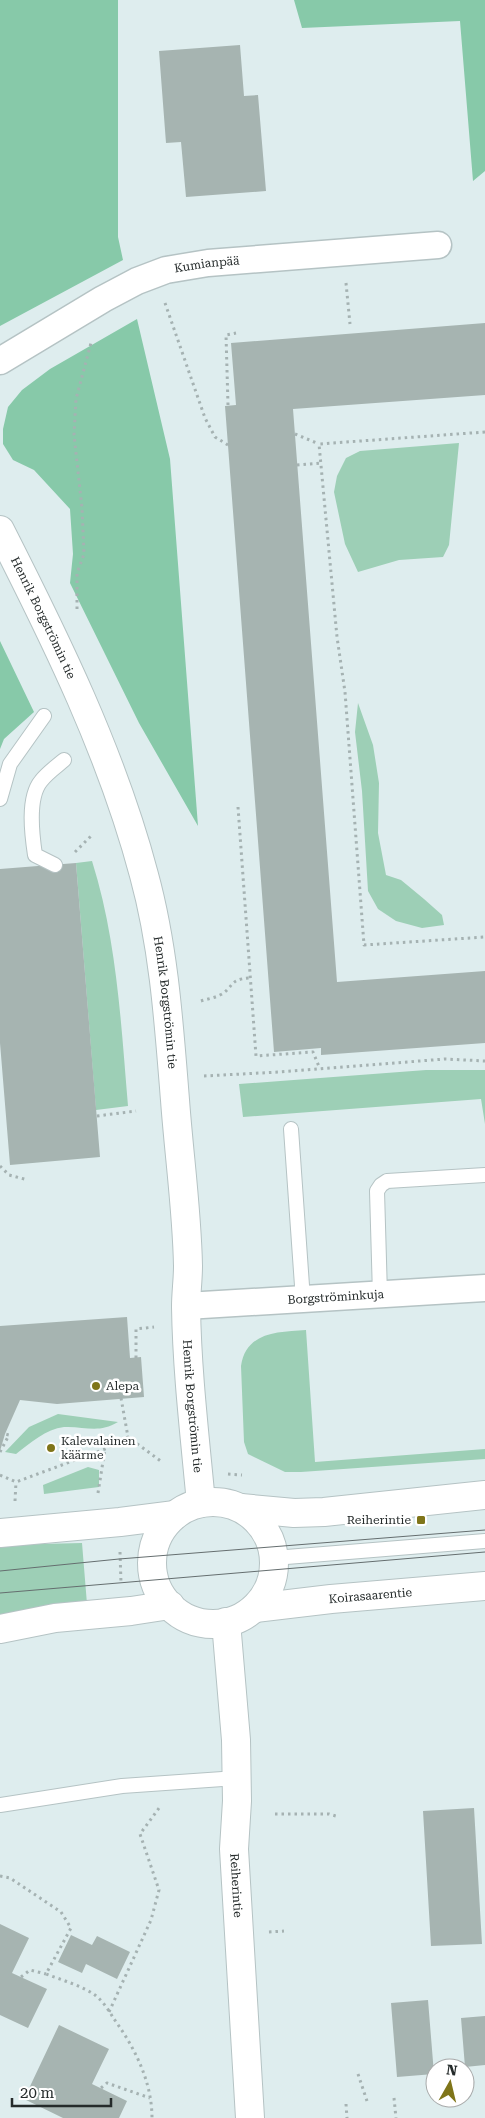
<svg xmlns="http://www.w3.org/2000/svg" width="485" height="2118" font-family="'Roboto Serif',serif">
<rect width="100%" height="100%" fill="#deedee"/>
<!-- green -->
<path fill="#9dcfb6" d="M 459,443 L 449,545 L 443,557 L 399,560 L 358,572 L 345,544 L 334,492 L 337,476 L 346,458 L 360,451 Z
M 358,703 L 373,745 L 379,783 L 378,833 L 386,875 L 401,880 L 424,899 L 442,915 L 444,925 L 422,928 L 396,921 L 378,909 L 368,891 L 362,791 L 355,732 Z
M 92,861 C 117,940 121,1024 128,1106 L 96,1110 L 76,863 Z
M 426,1070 L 485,1070 L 485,1124 L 481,1099 L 243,1117 L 239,1084 Z
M 306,1330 L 315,1462 L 485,1449 L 485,1459 L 301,1472 L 285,1472 L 248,1454 L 244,1442 L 241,1366 C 246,1332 277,1332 306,1330 Z
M 58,1414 L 118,1422 C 98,1434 85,1426 64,1427 C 46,1429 30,1443 16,1454 L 5,1452 L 29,1427 Z
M 88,1467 L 99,1470 L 99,1487 L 44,1494 L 43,1485 Z
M 82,1543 L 87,1604 L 0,1616 L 0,1545 Z"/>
<!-- forest -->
<path fill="#87c9a9" d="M 0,0 L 118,0 L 118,237 L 123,260 L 0,326 Z
M 294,0 L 485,0 L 485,171 L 473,181 L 460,21 L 302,28 Z
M 137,319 L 170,459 L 198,826 L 139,723 L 70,583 L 73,554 L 70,509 L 34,470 L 13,460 L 3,444 L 3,429 L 8,407 L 22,390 L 50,369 Z
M 0,641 L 34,712 L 4,739 L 0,749 Z"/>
<!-- building -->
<path fill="#a6b4b1" d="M 240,45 L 244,96 L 258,95 L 266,191 L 186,197 L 181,142 L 166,143 L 159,51 Z
M 485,323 L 485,395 L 293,409 L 337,982 L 485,971 L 485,1043 L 321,1055 L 321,1048 L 274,1052 L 225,406 L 236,405 L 231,343 Z
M 76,863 L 100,1157 L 10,1165 L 0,1043 L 0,869 Z
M 127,1317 L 130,1358 L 141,1357 L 144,1397 L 57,1404 L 20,1400 L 5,1434 L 0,1451 L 0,1326 Z
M 474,1808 L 482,1944 L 431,1946 L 423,1811 Z
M 0,1924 L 29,1938 L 12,1973 L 47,1989 L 28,2028 L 0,2015 Z
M 71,1935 L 92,1945 L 97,1936 L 130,1952 L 117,1979 L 86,1964 L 82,1973 L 58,1962 Z
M 428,2000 L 434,2074 L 397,2077 L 391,2003 Z
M 485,2016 L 485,2065 L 465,2067 L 461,2018 Z
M 59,2025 L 109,2049 L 92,2084 L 127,2101 L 119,2118 L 63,2118 L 24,2099 Z"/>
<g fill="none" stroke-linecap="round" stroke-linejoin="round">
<!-- service casing -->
<g stroke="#b5c3c4" stroke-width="16">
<path id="service" d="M 0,799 L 10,764 L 44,716
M 55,865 L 35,855 C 32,835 27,798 41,781 C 47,773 57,766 64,760
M 291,1129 L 303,1300
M 380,1295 L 377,1191 L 381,1185 L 387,1181 L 485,1175
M 274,1558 L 485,1541
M 0,1805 L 122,1786 L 237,1778"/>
</g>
<!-- minor casing -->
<g stroke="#b5c3c4" stroke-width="29">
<g id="minor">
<path id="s1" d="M 0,361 L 103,299 L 137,281 L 166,270 L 208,263 L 438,245"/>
<path id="s2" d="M 186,1306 L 485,1288"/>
</g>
</g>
<!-- tertiary casing -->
<g stroke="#b5c3c4" stroke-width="30">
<g id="tertiary">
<path id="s3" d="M 0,530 C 56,640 112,754 144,875 C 164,948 169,1025 175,1100 C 179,1155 187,1211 188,1266 C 188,1280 186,1293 186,1307 C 187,1372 195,1438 201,1503"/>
<path d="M 0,1533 L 120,1522 L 175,1515"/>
<path id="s4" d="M 226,1622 L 236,1740 L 237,1801 L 234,1849 L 250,2118"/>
<path d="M 0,1629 L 55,1618 L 131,1611 L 170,1605"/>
</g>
</g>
<!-- secondary casing -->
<g stroke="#b5c3c4" stroke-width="30">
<g id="secondary">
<circle cx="213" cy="1563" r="61"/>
<path d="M 241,1508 L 294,1513 L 324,1512 L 485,1495"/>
<path id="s5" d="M 255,1608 L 331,1599 L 485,1586"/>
</g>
</g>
<!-- path -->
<path stroke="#a5b2b2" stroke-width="3" stroke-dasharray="2.5 4" stroke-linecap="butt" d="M 346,283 L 350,324
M 165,303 L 205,418 L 215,437 L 228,445
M 228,405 L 226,335 L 236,333
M 485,432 L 319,444 L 337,637 L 345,692 L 364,945 L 485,937
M 295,434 L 319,444
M 297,465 L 321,463
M 77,609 L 77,573 L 84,554 L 82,508 L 74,435 L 76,399 L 91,343
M 238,807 L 256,1056 L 313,1052 L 320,1069
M 75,852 L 92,835
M 201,1001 C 207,999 214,998 220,995 C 234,988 228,979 250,978
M 204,1076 L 279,1072 L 445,1059 L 485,1061
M 97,1116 L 136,1111
M 0,1166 L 9,1175 L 28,1180
M 136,1358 L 136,1329 L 154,1327
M 121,1398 L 128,1437
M 0,1452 L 9,1435 L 5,1434
M 228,1474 L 242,1475
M 0,1475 L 16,1482 L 105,1449 L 128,1437 L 162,1462
M 98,1493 L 105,1449
M 15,1501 L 16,1482
M 120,1552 L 121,1583
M 275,1814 L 329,1814 L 339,1817
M 0,1876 L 10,1878 L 61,1912 L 71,1928 L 46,1974 C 62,1980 82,1986 95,1995 C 104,2002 109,2011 114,2019 C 135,2048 152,2082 152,2118
M 269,1932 L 284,1931
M 21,1977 L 30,1970 L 46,1974
M 109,2012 L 151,1920 L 159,1890 L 140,1834 L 159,1808
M 358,2074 L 367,2101
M 101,2088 L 107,2083 L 150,2098
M 394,2098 L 396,2118
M 346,2104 L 347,2118"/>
<!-- service -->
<use href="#service" stroke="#fff" stroke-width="14"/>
<!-- minor -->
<use href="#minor" stroke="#fff" stroke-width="26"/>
<!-- tertiary -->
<use href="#tertiary" stroke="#fff" stroke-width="28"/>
<!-- secondary -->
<use href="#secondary" stroke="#fff" stroke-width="28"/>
<!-- tram -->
<path stroke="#656e6f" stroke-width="1" d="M 0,1571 L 119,1559 L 485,1530
M 0,1593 L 485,1552"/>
</g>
<!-- markers -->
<g fill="#7f7519" stroke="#fff" stroke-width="2">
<circle cx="96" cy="1386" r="5"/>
<circle cx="51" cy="1448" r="5"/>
<rect x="416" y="1515" width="10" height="10" rx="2.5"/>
</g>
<g text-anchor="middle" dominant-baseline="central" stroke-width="5" stroke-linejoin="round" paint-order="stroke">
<!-- street labels -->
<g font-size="12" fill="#252b2b" stroke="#fff">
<text stroke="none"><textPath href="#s1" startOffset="231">Kumianpää</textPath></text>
<text stroke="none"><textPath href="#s3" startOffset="98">Henrik Borgströmin tie</textPath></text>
<text stroke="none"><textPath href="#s3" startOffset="504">Henrik Borgströmin tie</textPath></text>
<text stroke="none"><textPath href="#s2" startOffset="150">Borgströminkuja</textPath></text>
<text stroke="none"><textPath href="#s3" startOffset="909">Henrik Borgströmin tie</textPath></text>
<text stroke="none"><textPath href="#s5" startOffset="116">Koirasaarentie</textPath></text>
<text stroke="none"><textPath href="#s4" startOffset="264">Reiherintie</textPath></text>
</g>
<!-- poi labels -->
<g font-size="12" fill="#252b2b" stroke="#fff" text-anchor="start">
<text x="106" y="1386">Alepa</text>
<text x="61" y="1441">Kalevalainen<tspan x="61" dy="14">käärme</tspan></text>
<text x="411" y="1520" text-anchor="end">Reiherintie</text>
</g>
</g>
<!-- north arrow -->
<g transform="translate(450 2083) rotate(8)"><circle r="24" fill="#ffffff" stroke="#a8aaaa"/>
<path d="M0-4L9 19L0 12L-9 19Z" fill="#7f7519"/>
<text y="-8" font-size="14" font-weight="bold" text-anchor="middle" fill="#252b2b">N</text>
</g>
<!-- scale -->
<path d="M12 2098v8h99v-8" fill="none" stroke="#252b2b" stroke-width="2.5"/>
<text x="20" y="2098" font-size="15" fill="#252b2b" stroke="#ffffff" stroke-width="4" paint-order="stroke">20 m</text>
</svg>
